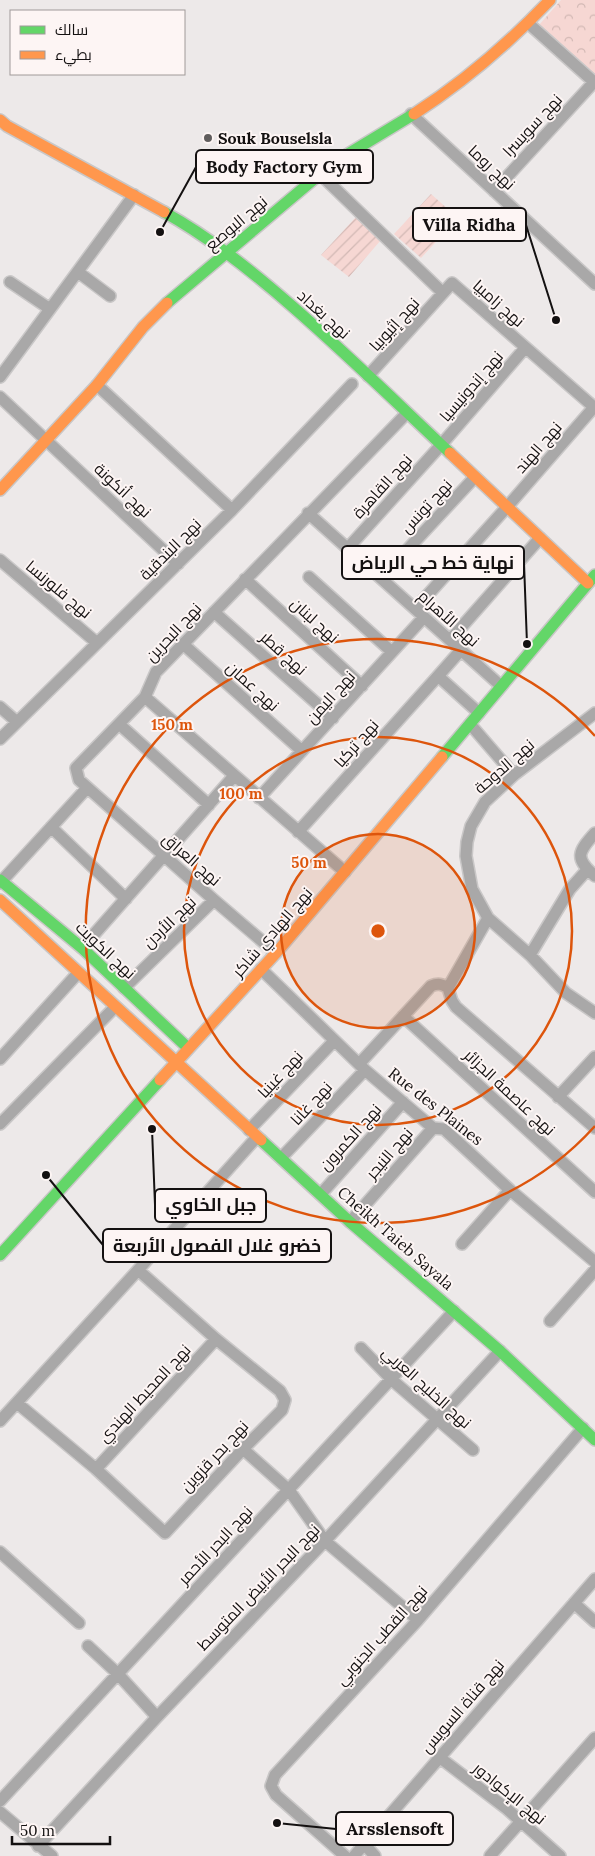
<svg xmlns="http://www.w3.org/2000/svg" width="595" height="1856" font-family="Lora,Cairo,serif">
<defs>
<pattern id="park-crowns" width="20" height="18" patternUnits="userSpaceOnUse" patternTransform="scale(1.25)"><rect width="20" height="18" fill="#f6d7d3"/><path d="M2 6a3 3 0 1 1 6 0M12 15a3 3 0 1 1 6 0" fill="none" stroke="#d2b8b4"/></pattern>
<pattern id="garden-furrows" width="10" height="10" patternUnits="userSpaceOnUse" patternTransform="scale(1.25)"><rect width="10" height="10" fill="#f6d7d3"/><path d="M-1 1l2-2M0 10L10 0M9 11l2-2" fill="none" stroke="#d2b8b4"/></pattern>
</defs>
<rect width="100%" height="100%" fill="#ede9e9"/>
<!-- park -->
<path fill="url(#park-crowns)" d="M 561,0 L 595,0 L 595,77 L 539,25 Z"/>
<!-- garden -->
<path fill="url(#garden-furrows)" d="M 431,194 L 458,218 L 421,258 L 394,234 Z
M 356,217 L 381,240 L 349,277 L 321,255 Z"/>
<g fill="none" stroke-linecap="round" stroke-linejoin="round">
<!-- street casing -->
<g stroke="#c9c7c7" stroke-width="14">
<path id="street" d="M 528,23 L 595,83
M 411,114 L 595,284
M 320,174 L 443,293 L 452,283 L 595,408
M 494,191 L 594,82
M 78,272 L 110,296
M 10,282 L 50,309
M 368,376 L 443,293
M 0,377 L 134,195
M 97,385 L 232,510
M 0,397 L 178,564
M 308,513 L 501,686
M 348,548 L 441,445 L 525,348
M 0,560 L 97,643
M 309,577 L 392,652
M 381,578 L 475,477
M 245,579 L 362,686
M 415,609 L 507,507 L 594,407
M 214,612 L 333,718
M 450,640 L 540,538
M 183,644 L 302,751
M 461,650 L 438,676 L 479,713
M 145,697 L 345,872
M 0,707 L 17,722
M 595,713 L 514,775 L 485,802 L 471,826 L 467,842 L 466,856 L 472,889 L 488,918 L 530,955 L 566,993 L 595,1013
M 119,724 L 209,805
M 470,724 L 514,775
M 0,739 L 232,510 L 352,384
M 259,798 L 424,617
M 51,827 L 126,899
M 298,832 L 438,676
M 595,833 C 578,852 574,858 595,876
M 0,883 L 87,788
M 488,918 L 448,988 L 452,1001 L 456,1007 L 595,1128
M 82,948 L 234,776
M 276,953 L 214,900 L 79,780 L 76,768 L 145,697 L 156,672 L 161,667 L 407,413
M 530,955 L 570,889 L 587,870
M 261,969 L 365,1070 L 433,1128 L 444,1129 L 510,1190 L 595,1262
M 124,988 L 214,900
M 403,1016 L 595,1192
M 0,1059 L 78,973
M 359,1064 L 431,986 C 438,983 442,984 448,988
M 558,1097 L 595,1057
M 0,1124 L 115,1007
M 249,1130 L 334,1041
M 281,1158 L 365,1070
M 321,1194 L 403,1102
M 350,1222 L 433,1128
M 462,1244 L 510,1190
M 550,1321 L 595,1270
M 361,1348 L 392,1380 L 473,1450
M 17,1403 L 96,1469 L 165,1533 L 243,1449 L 282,1410 L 285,1400 L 280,1391 L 216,1339 L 138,1270
M 0,1421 L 138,1270 L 257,1137
M 243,1449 L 289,1490 L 325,1541 L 418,1620
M 96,1469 L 216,1339
M 0,1552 L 79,1623
M 574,1603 L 595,1622
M 88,1646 L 117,1673 L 157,1717
M 439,1757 L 507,1809 L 560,1856
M 0,1801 L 454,1311
M 0,1812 L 52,1856
M 364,1844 L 375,1856
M 38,1846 L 157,1717 L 325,1541 L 500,1351
M 345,1856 L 276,1795 L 271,1786 L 275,1775 L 418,1620 L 583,1428
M 354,1856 L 595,1579
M 490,1856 L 595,1738"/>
</g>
<!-- fast casing -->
<g stroke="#c9c7c7" stroke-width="14">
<path id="fast" d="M 164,212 C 211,238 253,272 293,307 C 347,354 398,404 450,453
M 167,303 L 320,174 L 348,154 L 414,114
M 442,757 L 595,575
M 0,880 L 82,948 L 188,1048
M 261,1140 L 350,1222 L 500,1351 L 595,1440
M 0,1255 L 160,1080"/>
</g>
<!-- slow casing -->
<g stroke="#c9c7c7" stroke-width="14">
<path id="slow" d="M 414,114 C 464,82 509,43 550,0
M 0,120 L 7,126 L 164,212
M 450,453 L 588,583
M 0,490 L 97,385 L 143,327 L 167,303
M 0,900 L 261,1140
M 160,1080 L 276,953 L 442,757"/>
</g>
<!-- street -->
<use href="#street" stroke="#a9a8a8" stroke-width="11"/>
<!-- fast -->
<use href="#fast" stroke="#63d668" stroke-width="11"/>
<!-- slow -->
<use href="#slow" stroke="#ff974d" stroke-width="11"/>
</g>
<!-- distance rings -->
<circle cx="378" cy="931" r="97" fill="#dd550c" fill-opacity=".12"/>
<g fill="none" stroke="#dd550c" stroke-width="2.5">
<circle cx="378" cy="931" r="97"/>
<circle cx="378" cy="931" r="194"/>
<path d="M595 1126A292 292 0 1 1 595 736"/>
</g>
<!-- markers -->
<circle fill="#605d5d" stroke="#fdf5f4" stroke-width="2" cx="208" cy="138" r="5"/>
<g text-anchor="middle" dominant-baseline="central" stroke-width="4" stroke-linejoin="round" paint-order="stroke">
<!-- street labels -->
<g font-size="16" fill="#141111" stroke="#fdf5f4">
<text transform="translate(532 125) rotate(-47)">نهج سويسرا</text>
<text transform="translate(492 167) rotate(43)">نهج روما</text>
<text transform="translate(236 223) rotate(-40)">نهج البوصع</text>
<text transform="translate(499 303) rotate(41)">نهج زامبيا</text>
<text transform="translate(324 314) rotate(42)">نهج بغداد</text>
<text transform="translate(394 324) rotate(-48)">نهج إثيوبيا</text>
<text transform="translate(471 386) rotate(-49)">نهج إندونيسيا</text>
<text transform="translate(538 447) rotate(-49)">نهج الهند</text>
<text transform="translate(382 486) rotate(-48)">نهج القاهرة</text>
<text transform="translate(123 490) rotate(43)">نهج أنكونة</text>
<text transform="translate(426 506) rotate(-47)">نهج تونس</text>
<text transform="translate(170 549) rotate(-45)">نهج البندقية</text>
<text transform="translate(59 589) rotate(40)">نهج فلورنسا</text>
<text transform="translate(449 618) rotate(42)">نهج الأهرام</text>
<text transform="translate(315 620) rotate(42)">نهج لبنان</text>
<text transform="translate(173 632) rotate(-47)">نهج البحرين</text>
<text transform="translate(284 653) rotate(42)">نهج قطر</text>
<text transform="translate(253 686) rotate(42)">نهج عمان</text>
<text transform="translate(330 697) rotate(-48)">نهج اليمن</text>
<text transform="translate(356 743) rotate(-48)">نهج تركيا</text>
<text transform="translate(504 766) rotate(-41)">نهج الدوحة</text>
<text transform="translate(192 859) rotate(41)">نهج العراق</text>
<text transform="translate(169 922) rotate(-44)">نهج الأردن</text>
<text transform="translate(272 932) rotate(-49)">نهج الهادي شاكر</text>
<text transform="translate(106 950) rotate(43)">نهج الكويت</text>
<text transform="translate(280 1074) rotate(-47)">نهج غينيا</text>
<text transform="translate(510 1092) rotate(43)">نهج عاصمة الجزائر</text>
<text transform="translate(311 1103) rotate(-47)">نهج غانا</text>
<text transform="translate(436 1106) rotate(38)">Rue des Plaines</text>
<text transform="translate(350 1137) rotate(-48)">نهج الكمرون</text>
<text transform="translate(389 1153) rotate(-49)">نهج النيجر</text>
<text transform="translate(396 1238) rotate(41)">Cheikh Taieb Sayala</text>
<text transform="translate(427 1387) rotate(42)">نهج الخليج العربي</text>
<text transform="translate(144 1393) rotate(-47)">نهج المحيط الهندي</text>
<text transform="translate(214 1456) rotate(-47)">نهج بحر قزوين</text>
<text transform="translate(215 1545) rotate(-47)">نهج البحر الأحمر</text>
<text transform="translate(258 1587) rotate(-46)">نهج البحر الأبيض المتوسط</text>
<text transform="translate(381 1635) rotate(-48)">نهج القطب الجنوبي</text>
<text transform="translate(462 1706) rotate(-49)">نهج قناة السويس</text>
<text transform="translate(510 1793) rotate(39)">نهج الإكوادور</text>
</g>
<!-- poi labels -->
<g font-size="16" font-weight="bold" fill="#141111" stroke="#fdf5f4" text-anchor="start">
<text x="218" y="138">Souk Bouselsla</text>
</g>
</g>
<circle cx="378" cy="931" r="8" fill="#dd550c" stroke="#fdf5f4" stroke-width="2.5"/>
<g font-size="15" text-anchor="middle" font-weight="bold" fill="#dd550c" stroke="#fdf5f4" stroke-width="4" stroke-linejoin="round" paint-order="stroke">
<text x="172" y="730">150 m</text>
<text x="241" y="799">100 m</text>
<text x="309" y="868">50 m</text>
</g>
<!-- callouts -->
<path fill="none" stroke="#141111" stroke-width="2" d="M160 232L196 167M556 320L526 225M527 644L524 563M152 1129L155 1205M46 1175L103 1245M277 1823L336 1829"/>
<g fill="#141111" stroke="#fdf5f4" stroke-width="2">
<circle cx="160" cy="232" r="5"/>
<circle cx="556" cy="320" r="5"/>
<circle cx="527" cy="644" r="5"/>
<circle cx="152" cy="1129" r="5"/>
<circle cx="46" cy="1175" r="5"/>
<circle cx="277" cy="1823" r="5"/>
</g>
<g fill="#fdf5f4" stroke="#141111" stroke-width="2">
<rect x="196" y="150" width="177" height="33" rx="5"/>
<rect x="413" y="208" width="113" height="33" rx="5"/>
<rect x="342" y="546" width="182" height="33" rx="5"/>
<rect x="155" y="1189" width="111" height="33" rx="5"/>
<rect x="103" y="1229" width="228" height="33" rx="5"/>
<rect x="336" y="1812" width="117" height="33" rx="5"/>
</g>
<g font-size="18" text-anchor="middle" font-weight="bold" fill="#141111">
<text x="284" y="173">Body Factory Gym</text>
<text x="469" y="231">Villa Ridha</text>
<text x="433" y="569">نهاية خط حي الرياض</text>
<text x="211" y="1211">جبل الخاوي</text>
<text x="217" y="1252">خضرو غلال الفصول الأربعة</text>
<text x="395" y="1835">Arsslensoft</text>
</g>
<!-- legend -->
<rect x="10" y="10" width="175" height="65" fill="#fdf5f4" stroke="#a09a99"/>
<rect x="20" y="26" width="25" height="8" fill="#63d668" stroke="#a09a99"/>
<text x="55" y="35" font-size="15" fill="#141111">سالك</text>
<rect x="20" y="51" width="25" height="8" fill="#ff974d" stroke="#a09a99"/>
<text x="55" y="60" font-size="15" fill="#141111">بطيء</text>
<!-- scale -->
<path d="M12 1836v8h98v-8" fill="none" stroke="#141111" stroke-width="2.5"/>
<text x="20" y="1836" font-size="15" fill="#141111" stroke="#fdf5f4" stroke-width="4" paint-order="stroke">50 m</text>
</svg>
